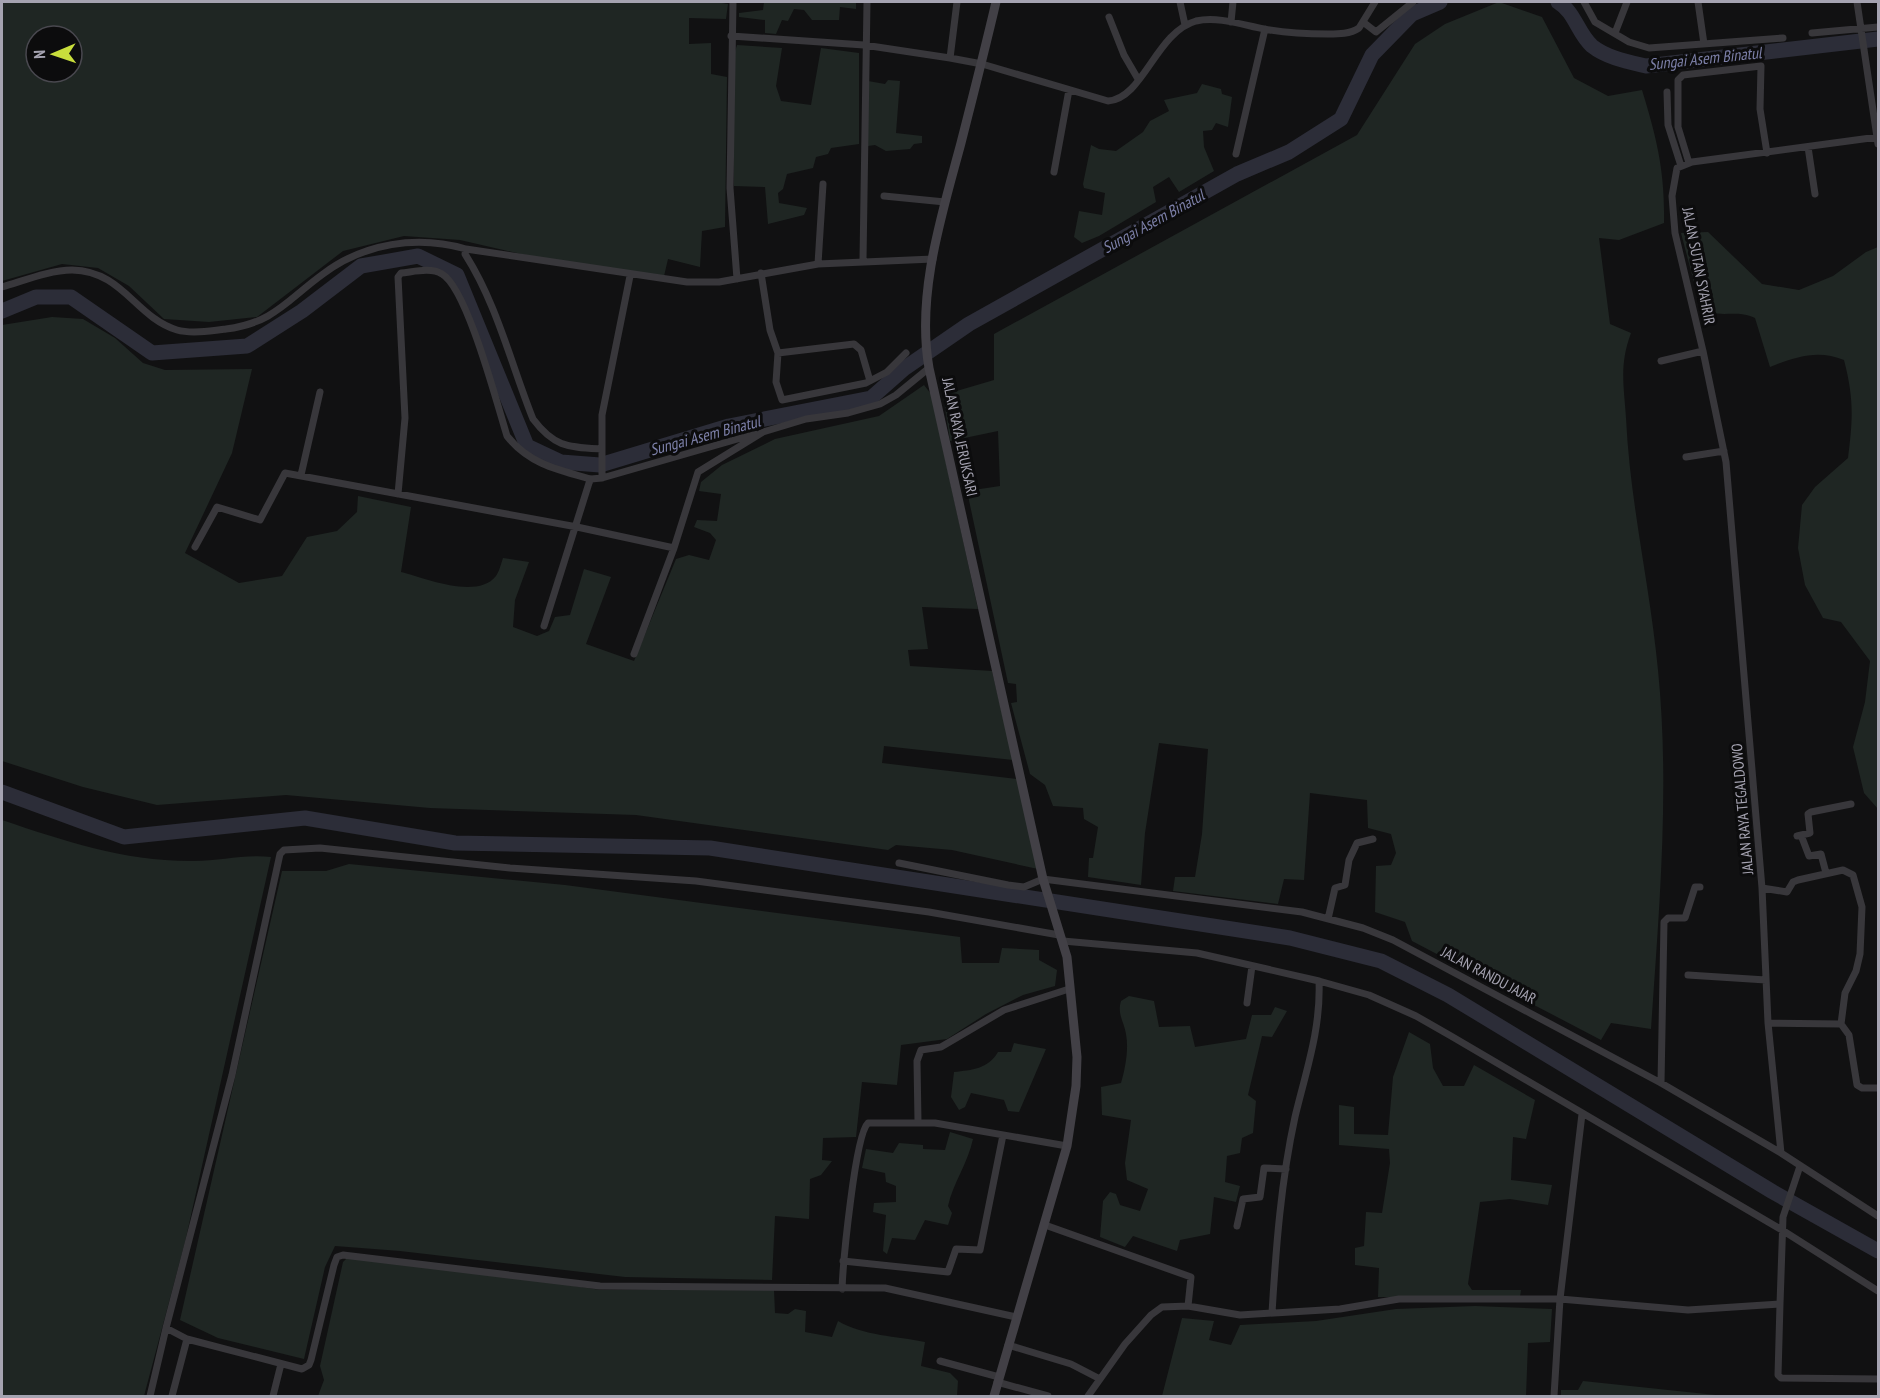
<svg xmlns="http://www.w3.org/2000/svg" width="1880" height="1398" font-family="'PT Sans Narrow',sans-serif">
<rect width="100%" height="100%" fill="#111112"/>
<!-- green -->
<path fill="#1f2623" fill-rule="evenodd" d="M 2,2 L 716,2 L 728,4 L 726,19 L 689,18 L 689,44 L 711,43 L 711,74 L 727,77 L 725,227 L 702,231 L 700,267 L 668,259 L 664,276 L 530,256 L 460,240 L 404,236 L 343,251 L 257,317 L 209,322 L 164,319 L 129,286 L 98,268 L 62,264 L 2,281 ZM 36,36 L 72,36 L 72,72 L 36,72 Z
M 764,2 L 856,2 L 856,9 L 840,7 L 839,20 L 812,20 L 804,10 L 794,9 L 788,21 L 782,20 L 776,34 L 765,33 L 765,20 L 739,17 L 739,13 L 763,10 Z
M 1499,2 L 1542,17 L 1574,78 L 1608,96 L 1642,90 C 1657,139 1665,172 1664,223 L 1619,240 L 1599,238 L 1610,324 L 1631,333 C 1619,365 1624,386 1626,418 C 1630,503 1650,586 1658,670 C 1670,789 1659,910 1651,1029 L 1611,1023 L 1601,1040 L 1412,941 L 1405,922 L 1375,912 L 1376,866 L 1391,865 L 1396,853 L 1391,834 L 1368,828 L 1367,800 L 1310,793 L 1304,880 L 1284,879 L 1278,904 L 1173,891 L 1175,877 L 1195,877 L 1202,834 L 1208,749 L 1159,743 L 1145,833 L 1141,885 L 1088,877 L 1089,858 L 1093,858 L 1098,827 L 1084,819 L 1083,808 L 1053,806 L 1045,785 L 1030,774 L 1011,703 L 1017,702 L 1016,684 L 1008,683 L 967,491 L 1000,486 L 998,431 L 950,441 L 943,395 L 994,380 L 994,334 L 1357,135 L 1415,44 L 1445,24 Z
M 737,45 L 782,48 L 776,86 L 781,101 L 811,105 L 821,48 L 859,53 L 859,144 L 831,148 L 828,154 L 816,157 L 813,168 L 787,174 L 783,189 L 778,193 L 779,203 L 807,208 L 804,215 L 768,224 L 765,187 L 734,186 L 734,55 Z
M 888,80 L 900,81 L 896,133 L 922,136 L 922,143 L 914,144 L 910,149 L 886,151 L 875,145 L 868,146 L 868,81 L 885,84 Z
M 1202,84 L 1221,89 L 1222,94 L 1232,97 L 1228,127 L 1216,123 L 1212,130 L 1203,131 L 1204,147 L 1214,171 L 1179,192 L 1169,177 L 1153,187 L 1156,202 L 1099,236 L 1082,243 L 1074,237 L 1079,211 L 1102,215 L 1105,193 L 1084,188 L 1083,184 L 1091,145 L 1099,149 L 1116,151 L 1143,132 L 1150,121 L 1169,111 L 1164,100 L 1197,93 Z
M 1708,232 L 1762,284 L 1799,290 L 1833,276 L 1866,252 L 1878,247 L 1878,809 L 1864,793 L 1853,747 L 1865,702 L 1870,661 L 1841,622 L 1823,618 L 1805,585 L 1798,548 L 1802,505 L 1815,487 L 1848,458 C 1853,418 1854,399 1844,360 C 1818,349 1795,357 1770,367 L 1755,318 C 1736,309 1719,319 1701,309 L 1681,233 Z
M 52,317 L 83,319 L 115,338 L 143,363 L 165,370 L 252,369 L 232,453 L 185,553 L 239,583 L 282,576 L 307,537 L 337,531 L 357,512 L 358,496 L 411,507 L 401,572 C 425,578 477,600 496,576 C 499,572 501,564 503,558 L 529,562 L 515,600 L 513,627 L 537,636 L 549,631 L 555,617 L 570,615 L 584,569 L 611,577 L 586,644 L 634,661 L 676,559 L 689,555 L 709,560 L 716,540 L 710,533 L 694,527 L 697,520 L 717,521 L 721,494 L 699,491 L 701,482 L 722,465 L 775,439 L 879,416 L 924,385 L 931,394 L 978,609 L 922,607 L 928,649 L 908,650 L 910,666 L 992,671 L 1013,760 L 884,746 L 882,763 L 1017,779 L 1038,869 L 952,850 L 896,845 L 888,850 L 636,815 L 430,808 L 286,795 L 157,805 L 83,787 L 2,761 L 2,325 Z
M 2,820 C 64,841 127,862 194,861 C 220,861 245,854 271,857 L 185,1242 L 144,1396 L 2,1396 Z
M 349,864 L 565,885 L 960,937 L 962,963 L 999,963 L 1002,948 L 1039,950 L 1039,960 L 1057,970 L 1055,986 L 1023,995 L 986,1014 L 947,1039 L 901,1045 L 897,1085 L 862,1082 L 856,1137 L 823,1138 L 822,1160 L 832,1161 L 821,1175 L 810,1179 L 809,1219 L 775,1216 L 772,1280 L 625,1277 L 400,1251 L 335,1246 L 325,1267 L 304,1359 L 218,1338 L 180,1320 L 282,871 L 326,871 Z
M 1129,996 L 1154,1001 L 1159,1027 L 1190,1026 L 1195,1047 L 1246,1039 L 1252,1015 L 1271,1015 L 1275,1007 L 1287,1011 L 1272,1037 L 1262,1036 L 1248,1095 L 1256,1101 L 1253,1133 L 1242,1138 L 1240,1153 L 1227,1156 L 1225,1182 L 1240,1186 L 1236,1202 L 1214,1197 L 1210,1234 L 1180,1240 L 1177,1251 L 1133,1236 L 1125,1247 L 1100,1237 L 1103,1201 L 1110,1192 L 1116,1194 L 1120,1205 L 1140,1211 L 1148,1189 L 1127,1180 L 1125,1163 L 1131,1120 L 1102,1115 L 1101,1087 L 1121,1083 C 1125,1069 1129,1050 1126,1034 C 1124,1021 1117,1015 1121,1001 Z
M 1409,1032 L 1430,1044 L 1433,1068 L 1443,1086 L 1464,1086 L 1474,1065 L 1535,1100 L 1526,1139 L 1513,1137 L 1511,1180 L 1552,1185 L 1548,1205 L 1510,1199 L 1480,1202 L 1468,1284 L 1472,1290 L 1521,1290 L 1520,1297 L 1378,1297 L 1379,1268 L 1355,1265 L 1355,1248 L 1364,1246 L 1366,1212 L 1382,1213 L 1390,1163 L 1389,1149 L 1339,1145 L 1339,1105 L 1354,1107 L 1354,1134 L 1388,1135 L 1393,1077 Z
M 1014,1043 L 1046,1049 L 1019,1112 L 1008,1111 L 1004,1100 L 971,1093 L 965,1107 L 959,1110 L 951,1097 L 954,1072 C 972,1070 988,1069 998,1052 L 1011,1052 Z
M 950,1132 L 973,1139 C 968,1163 953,1183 948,1206 L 952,1213 L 948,1225 L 925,1220 L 915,1240 L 892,1238 L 887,1254 L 883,1251 L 886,1215 L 873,1212 L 874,1203 L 896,1202 L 896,1186 L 886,1182 L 885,1173 L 862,1168 L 866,1149 L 893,1153 L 899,1143 L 923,1145 L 923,1149 L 945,1150 Z
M 348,1257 L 494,1274 L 601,1290 L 774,1290 L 775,1313 L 788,1314 L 795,1309 L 806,1311 L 805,1332 L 832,1337 L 838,1321 C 864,1336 896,1336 925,1342 L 921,1366 L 950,1373 L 958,1381 L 957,1396 L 318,1396 L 324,1380 L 320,1366 L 343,1262 Z
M 1475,1306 L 1552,1309 L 1550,1342 L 1528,1343 L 1526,1396 L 1162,1396 L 1182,1318 L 1214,1321 L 1209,1340 L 1231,1345 L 1240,1325 L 1316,1321 L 1396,1309 Z
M 1583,1381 L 1725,1396 L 1561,1396 L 1561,1390 L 1578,1390 Z"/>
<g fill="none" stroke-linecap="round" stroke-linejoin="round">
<!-- river -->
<path stroke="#2c2d38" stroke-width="15" d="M 1558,2 C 1575,12 1578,34 1592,46 C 1607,58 1629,62 1646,66 L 1878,39
M 2,311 L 36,297 L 71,297 L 152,353 L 247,346 L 302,311 L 361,266 L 418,256 L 457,275 L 527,446 L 561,462 L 600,465 L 729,426 L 871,398 L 905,368 L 969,324 L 1237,174 L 1289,152 L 1341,119 L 1372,55 L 1412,14 L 1440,2
M 2,792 L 124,837 L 305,818 L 455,843 L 710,848 L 1290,938 L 1381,961 L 1448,995 L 1773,1192 L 1878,1251"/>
<!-- street -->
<path stroke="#38373b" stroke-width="7" d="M 733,2 L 730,188 L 737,279
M 957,2 L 950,58 L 982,64 L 1108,101 C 1143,99 1156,32 1196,21 C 1218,16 1243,25 1264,29 C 1285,33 1306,34 1328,34 C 1339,34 1350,34 1359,28 L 1375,2
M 1180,2 L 1185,25
M 1584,2 L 1595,22 L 1629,42 L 1649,48 L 1783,38
M 1698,2 L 1704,44
M 1857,2 L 1878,144
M 1109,17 L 1124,55 L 1138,79
M 1231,22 L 1233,2
M 1363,22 L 1376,32 L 1413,2
M 1615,33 L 1627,2
M 1812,33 L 1878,27
M 731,36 L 864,45 L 950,58
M 1667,92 L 1668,125 L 1681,166
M 1808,147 L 1815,194
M 1236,154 L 1265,29
M 1689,163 L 1678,127 L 1678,80 L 1683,75 L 1761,66 L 1760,109 L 1767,153
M 1054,172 L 1069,90
M 884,196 L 945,202
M 863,260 L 867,2
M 818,264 L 823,184
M 761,273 L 770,330 L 778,353 L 776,382 L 782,400 L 866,383 L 887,372 L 906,353
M 2,287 C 23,281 50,270 72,270 C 123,271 135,317 177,330 C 191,334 211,331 226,329 C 274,323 287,300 323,274 C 364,243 417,235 466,249
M 778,353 L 854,344 L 861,350 L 870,381
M 1661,361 L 1703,351
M 601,449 C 568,447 554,447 533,419 C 511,364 497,304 465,254 L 466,249 L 687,282 L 719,282 L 818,264 L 933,259
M 1686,457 L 1724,451
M 301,475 L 320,392
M 602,478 L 755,434
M 398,494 L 405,418 L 398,277 L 401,273 C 413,272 431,267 442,274 C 467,288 497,404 507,436 C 529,464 558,470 591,479
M 195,547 L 217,507 L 260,520 L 285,473 L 577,527 L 674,548
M 544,626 L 589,483 L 591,479 L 602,478 L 602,415 L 630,276
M 634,654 L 674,548 L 698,472 L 763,432 L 806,419 L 848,413 L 880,404 L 896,395 L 929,368
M 1801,835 L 1809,856 L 1821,854 L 1826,873
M 1797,836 L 1810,833 L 1808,814 L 1811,812 L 1851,804
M 899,863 L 1008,885 L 1024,887 L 1043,879 L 1302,912 L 1363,928 L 1393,940 L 1661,1083 L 1781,1153 L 1878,1216
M 1762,888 L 1787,892 L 1793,882 L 1798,880 L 1843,870 L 1853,875 L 1862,907 L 1860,954 L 1856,971 L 1845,993 L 1841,1024
M 1328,919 L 1335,888 L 1345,885 L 1349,860 L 1357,843 L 1373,839
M 1063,941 L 1197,953 L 1319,981 L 1369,995 L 1416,1016 L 1451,1036 L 1782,1230 L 1878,1291
M 1688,975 L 1766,980
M 1247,1003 L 1252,966
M 1768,1023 L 1841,1024 L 1849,1035 L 1857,1085 L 1862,1088 L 1878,1088
M 1661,1083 L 1664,922 L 1668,918 L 1685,918 L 1695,887 L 1700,887
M 918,1122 L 917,1061 L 921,1050 L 941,1047 L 1004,1010 L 1069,989
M 1781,1153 L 1768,1023 L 1762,888 L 1726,462 L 1703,351 L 1675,233 L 1672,196 L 1677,168 L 1692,162 L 1878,137
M 1045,1225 L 1191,1277 L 1188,1306
M 1237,1226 L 1243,1199 L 1260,1197 L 1264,1168 L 1286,1169
M 843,1261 L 948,1272 L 956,1249 L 980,1250 L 1003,1135
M 842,1289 C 843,1264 855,1135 868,1123 L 935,1123 L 1067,1146
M 1780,1304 L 1778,1375 L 1781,1378 L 1878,1379
M 1272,1313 C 1276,1247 1281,1181 1295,1117 C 1306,1071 1321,1029 1319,981
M 1016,1317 L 885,1288 L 600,1286 L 343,1255 L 337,1257 L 334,1265 L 311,1360 L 309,1365 L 302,1369 L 187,1339 L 166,1328 L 232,1075 L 280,854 L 284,850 L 320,848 L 510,868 L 696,881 L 929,912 L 1059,935
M 1008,1345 L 1071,1364 L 1100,1379
M 940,1361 L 999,1377
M 997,1382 L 1048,1396
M 150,1396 L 166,1328
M 172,1396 L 187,1339
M 273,1396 L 281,1364
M 1088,1396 L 1125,1344 L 1151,1315 L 1162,1307 L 1188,1306 L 1240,1315 L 1340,1309 L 1399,1299 L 1560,1299 L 1688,1310 L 1780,1304 L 1783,1217 L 1800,1166
M 1554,1396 L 1560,1299 L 1582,1114"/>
<!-- secondary -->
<path stroke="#424046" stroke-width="9" d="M 994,1396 L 1067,1146 L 1076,1086 L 1077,1057 L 1067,957 L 1043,879 L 929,368 C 916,294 942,214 961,143 C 973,96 985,49 996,2"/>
</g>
<g text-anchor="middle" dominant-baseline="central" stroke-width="6" stroke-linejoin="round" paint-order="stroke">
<!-- street labels -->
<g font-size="15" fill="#a5a3b1" stroke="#0c0c0d">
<text transform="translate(1699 266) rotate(79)">JALAN SUTAN SYAHRIR</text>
<text transform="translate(960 437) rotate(78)">JALAN RAYA JERUKSARI</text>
<text transform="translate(1742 809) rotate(-95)">JALAN RAYA TEGALDOWO</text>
<text transform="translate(1489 975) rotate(28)">JALAN RANDU JAJAR</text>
</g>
<!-- water labels -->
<g font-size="16" font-style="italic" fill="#7d80a9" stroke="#0c0c0d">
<text transform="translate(1705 58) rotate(-6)">Sungai Asem Binatul</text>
<text transform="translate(1153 221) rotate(-29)">Sungai Asem Binatul</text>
<text transform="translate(705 435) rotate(-15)">Sungai Asem Binatul</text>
</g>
</g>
<!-- border -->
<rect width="1880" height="1398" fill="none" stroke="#a5a3b1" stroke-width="6"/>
<!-- north arrow -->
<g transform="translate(54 54) rotate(268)"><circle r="28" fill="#0c0c0d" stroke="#49484f" stroke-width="1.5"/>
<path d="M0-4.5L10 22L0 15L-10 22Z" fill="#c9de3c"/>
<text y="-9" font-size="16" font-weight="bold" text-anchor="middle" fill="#a5a3b1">N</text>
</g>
</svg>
